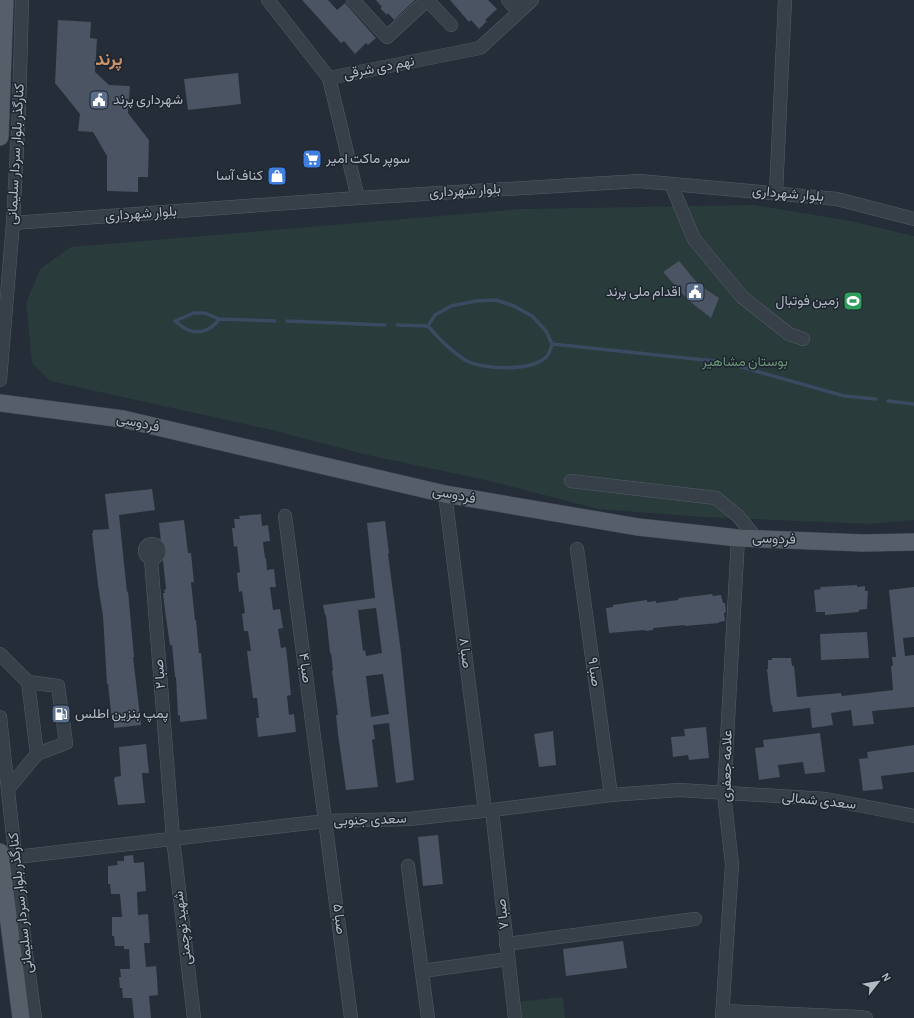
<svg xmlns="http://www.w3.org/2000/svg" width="914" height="1018" font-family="'Alegreya Sans',Vazirmatn,sans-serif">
<rect width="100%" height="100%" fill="#242d38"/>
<!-- green -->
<path fill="#293b3b" d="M 754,205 L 851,221 L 914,236 L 914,520 L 870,524 L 702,517 L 598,509 L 490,481 L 363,454 L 272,430 L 50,381 L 32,363 L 26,303 L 40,269 L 71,247 L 521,209 Z
M 563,997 L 565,1018 L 519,1018 L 517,1002 Z"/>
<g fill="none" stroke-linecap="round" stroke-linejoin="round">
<!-- stream -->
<path stroke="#3a4a60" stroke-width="3.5" d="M 175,321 L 194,313 L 205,313 L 219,319 L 275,321
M 175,321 C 179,324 184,328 188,330 C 200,335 213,329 219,319
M 287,321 L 385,325
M 397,325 L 428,326 C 439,339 451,351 465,360 C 482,370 533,372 547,356 C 550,353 551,347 552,344 L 724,362 L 844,396 L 876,399
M 428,326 L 435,315 L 451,306 L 476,301 L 496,300 L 514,306 L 532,316 L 546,331 L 552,344
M 888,401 L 914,404"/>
</g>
<!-- building -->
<path fill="#4a5462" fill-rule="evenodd" d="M 302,0 L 328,0 L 337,10 L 345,3 L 376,38 L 368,45 L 366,43 L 355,54 L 344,41 L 341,43 Z
M 376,0 L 415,0 L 394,20 L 388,13 L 387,15 L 380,8 L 382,7 Z
M 450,0 L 488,0 L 497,9 L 485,20 L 487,21 L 479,29 L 471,20 L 469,22 Z
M 58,20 L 91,22 L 90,38 L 97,39 L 95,72 L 109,85 L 130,86 L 128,113 L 149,140 L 148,177 L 138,177 L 138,192 L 107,191 L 107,156 L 93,132 L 78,131 L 80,114 L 55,83 Z
M 238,73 L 241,104 L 188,110 L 184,79 Z
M 679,261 L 699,285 L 719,298 L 711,318 L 688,300 L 663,272 Z
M 152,489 L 155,510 L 119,515 L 127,592 L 128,591 L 134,657 L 133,657 L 141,725 L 114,728 L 114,721 L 112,721 L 108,684 L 107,684 L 103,616 L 98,585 L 92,533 L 93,533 L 93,530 L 109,529 L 105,494 Z
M 261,514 L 262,526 L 268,525 L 270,541 L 263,542 L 265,558 L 266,558 L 267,570 L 274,569 L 276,587 L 270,587 L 273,610 L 280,609 L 283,628 L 278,629 L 281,648 L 286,647 L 291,695 L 287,696 L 289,715 L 294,714 L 296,732 L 258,737 L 256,718 L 259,718 L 257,698 L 253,698 L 247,651 L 251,651 L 248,631 L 244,631 L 242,614 L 245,613 L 242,591 L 239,592 L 237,573 L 240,572 L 237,546 L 234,547 L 232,528 L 235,528 L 234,519 L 240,519 L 239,516 Z
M 184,520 L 188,553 L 191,553 L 194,582 L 191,582 L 195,620 L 196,620 L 199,653 L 201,653 L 207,719 L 180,722 L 180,715 L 178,716 L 176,677 L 175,677 L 172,645 L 170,645 L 165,611 L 163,593 L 165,593 L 164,590 L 166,589 L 159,523 Z
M 385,521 L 389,553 L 388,554 L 401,652 L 414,780 L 396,783 L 389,723 L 373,725 L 375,739 L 372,740 L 378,787 L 346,790 L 338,734 L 336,715 L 338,715 L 332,671 L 333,670 L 331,653 L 330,653 L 326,615 L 325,615 L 323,605 L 375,598 L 367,523 ZM 376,608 L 382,653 L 366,656 L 365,650 L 363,651 L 358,610 ZM 383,674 L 389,714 L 371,717 L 366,676 Z
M 857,585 L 857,587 L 865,586 L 865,591 L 868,591 L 867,609 L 859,610 L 859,612 L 825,615 L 825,612 L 816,612 L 814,590 L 821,589 L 820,587 Z
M 914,587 L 914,637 L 903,638 L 905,656 L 914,655 L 914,707 L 872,711 L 874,724 L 853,726 L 851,710 L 831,713 L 833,725 L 812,728 L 810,708 L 773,712 L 772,705 L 771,705 L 767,669 L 768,669 L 768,660 L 772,660 L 772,658 L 791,658 L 792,666 L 794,666 L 797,697 L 841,693 L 842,696 L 893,690 L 891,666 L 893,666 L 892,657 L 896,657 L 889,590 Z
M 712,594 L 713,596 L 721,595 L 723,603 L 725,603 L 726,612 L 724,613 L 725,621 L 719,622 L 719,623 L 685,626 L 685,625 L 653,628 L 653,630 L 645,631 L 645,630 L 609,633 L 606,608 L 613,607 L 613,605 L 647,600 L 647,602 L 656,601 L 656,603 L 678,600 L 679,598 Z
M 867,632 L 869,658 L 821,660 L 820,634 Z
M 706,727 L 709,758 L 689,760 L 688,755 L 673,757 L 671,737 L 685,736 L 684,729 Z
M 553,731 L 556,765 L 539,767 L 534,734 Z
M 820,733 L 825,772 L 805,774 L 803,762 L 778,765 L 780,777 L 759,780 L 755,748 L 764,747 L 763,740 Z
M 146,744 L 149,773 L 142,773 L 145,803 L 118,805 L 114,780 L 115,777 L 121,776 L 119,747 Z
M 914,745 L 914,772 L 881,776 L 883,789 L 863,791 L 859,759 L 868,758 L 867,752 Z
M 438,835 L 443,884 L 423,886 L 418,837 Z
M 133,855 L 134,863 L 144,862 L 146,891 L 137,892 L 138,915 L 148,914 L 150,943 L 144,943 L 146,967 L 156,966 L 157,977 L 158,995 L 149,996 L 151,1018 L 134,1018 L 132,998 L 123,998 L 122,988 L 120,988 L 119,977 L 121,977 L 120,969 L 130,969 L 129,949 L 124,949 L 124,946 L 115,946 L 114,936 L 112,936 L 112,917 L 122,917 L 120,894 L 111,894 L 110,884 L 108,884 L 108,866 L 118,865 L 117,861 L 124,861 L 124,856 Z
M 623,941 L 627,968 L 566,976 L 563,949 Z"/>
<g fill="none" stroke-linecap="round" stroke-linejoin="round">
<!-- minor casing -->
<g stroke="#555c67" stroke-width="14">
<path id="minor" d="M 268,0 L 329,78
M 353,0 L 387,37 L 427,0
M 427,0 L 451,25
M 508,0 L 512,5 L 518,0
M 671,184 L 694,239 L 742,297 L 789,334 L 803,339
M 776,193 L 785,0
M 358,198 L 329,78 L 480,48 L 532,0
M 13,223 L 358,198 L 639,181 L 837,199 L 914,219
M 0,380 L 13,223 L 19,110 L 22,0
M 571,481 L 716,498 L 738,516 L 756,538
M 445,494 L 485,811
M 285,516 L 351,1018
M145 551a7 7 0 1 1 14 0a7 7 0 1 1-14 0Z
M 577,549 L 611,795
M 151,559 L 173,838 L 194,1018
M 0,654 L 28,682 L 37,754 L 8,789
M 28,682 L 58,686 L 66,743 L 37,754
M 0,717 L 25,946 L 35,1018
M 492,810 L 515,1018
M 16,857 L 326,821 L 409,819 L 492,810 L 611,795 L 679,790 L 826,799 L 914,816
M 408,866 L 428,1018
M 506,944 L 695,919
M 422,971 L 508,959
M 723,1011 L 860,1017 L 866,1018
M 722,1018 L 732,864 L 724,794 L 738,538"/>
</g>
<!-- major casing -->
<g stroke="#404852" stroke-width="18">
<path id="major" d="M 0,137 L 5,0
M 0,403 L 123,419 L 445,494 L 638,527 L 738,538 L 863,543 L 914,542
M 0,852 L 21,1018"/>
</g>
<!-- minor -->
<use href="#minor" stroke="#373f49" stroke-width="13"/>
<!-- major -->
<use href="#major" stroke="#555e69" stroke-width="17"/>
</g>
<!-- icons -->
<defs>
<g id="civic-square" transform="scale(1)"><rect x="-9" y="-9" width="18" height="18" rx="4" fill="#5c6f8a" stroke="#1d242e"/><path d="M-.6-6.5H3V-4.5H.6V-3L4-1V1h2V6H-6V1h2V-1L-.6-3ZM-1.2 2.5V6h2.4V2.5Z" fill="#fff"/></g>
<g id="supermarket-square" transform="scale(1)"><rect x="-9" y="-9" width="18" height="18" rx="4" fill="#3f7fe0" stroke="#1d242e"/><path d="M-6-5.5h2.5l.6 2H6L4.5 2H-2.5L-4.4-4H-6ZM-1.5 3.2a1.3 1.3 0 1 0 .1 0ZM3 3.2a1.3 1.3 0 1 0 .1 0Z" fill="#fff"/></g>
<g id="shop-square" transform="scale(1)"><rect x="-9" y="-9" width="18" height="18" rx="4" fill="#3f7fe0" stroke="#1d242e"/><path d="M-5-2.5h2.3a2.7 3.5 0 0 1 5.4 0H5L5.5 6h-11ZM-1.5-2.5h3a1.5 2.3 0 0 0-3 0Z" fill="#fff"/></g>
<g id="stadium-square" transform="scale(1)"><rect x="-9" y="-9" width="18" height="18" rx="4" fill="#2e9e5b" stroke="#1d242e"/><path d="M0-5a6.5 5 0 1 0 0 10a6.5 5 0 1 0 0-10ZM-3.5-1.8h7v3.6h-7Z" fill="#fff"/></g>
<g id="fuel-square" transform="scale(1)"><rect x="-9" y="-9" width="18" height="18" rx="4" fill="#5c6f8a" stroke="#1d242e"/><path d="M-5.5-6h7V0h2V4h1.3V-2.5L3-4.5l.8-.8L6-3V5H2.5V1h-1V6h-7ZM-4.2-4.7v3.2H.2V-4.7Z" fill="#fff"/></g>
</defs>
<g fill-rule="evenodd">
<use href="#civic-square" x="99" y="100"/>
<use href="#supermarket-square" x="312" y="159"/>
<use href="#shop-square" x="277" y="176"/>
<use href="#civic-square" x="695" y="292"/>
<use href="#stadium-square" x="853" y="301"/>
<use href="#fuel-square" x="61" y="714"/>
</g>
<g text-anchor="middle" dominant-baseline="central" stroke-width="3" stroke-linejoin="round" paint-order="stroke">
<!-- street labels -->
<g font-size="14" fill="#b2b9c5" stroke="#1d242e">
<text transform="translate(379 68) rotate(-11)">نهم دی شرقی</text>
<text transform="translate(16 154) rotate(-87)">کنارگذر بلوار سردار سلیمانی</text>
<text transform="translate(465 191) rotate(-3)">بلوار شهرداری</text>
<text transform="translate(788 194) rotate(5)">بلوار شهرداری</text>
<text transform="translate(141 214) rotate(-4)">بلوار شهرداری</text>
<text transform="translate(138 423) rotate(12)">فردوسی</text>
<text transform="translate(454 495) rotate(11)">فردوسی</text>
<text transform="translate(774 539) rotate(2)">فردوسی</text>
<text transform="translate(465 653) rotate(83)">صبا ۸</text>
<text transform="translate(305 668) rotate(82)">صبا ۴</text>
<text transform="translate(594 672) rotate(82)">صبا ۹</text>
<text transform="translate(160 674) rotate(-95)">صبا ۲</text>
<text transform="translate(727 766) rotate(-89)">علامه جعفری</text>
<text transform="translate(819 801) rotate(6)">سعدی شمالی</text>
<text transform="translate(370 820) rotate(-2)">سعدی جنوبی</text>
<text transform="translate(21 903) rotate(-96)">کنارگذر بلوار سردار سلیمانی</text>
<text transform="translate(503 914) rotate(-96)">صبا ۷</text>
<text transform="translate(339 919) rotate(83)">صبا ۵</text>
<text transform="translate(183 928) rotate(-97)">شهید نوچمنی</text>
</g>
<!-- poi labels -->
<g font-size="14" fill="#b2b9c5" stroke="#1d242e" text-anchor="start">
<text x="113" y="100">شهرداری پرند</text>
<text x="326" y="159">سوپر ماکت امیر</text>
<text x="263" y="176" text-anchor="end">کناف آسا</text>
<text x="681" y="292" text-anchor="end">اقدام ملی پرند</text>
<text x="839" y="301" text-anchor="end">زمین فوتبال</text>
<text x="75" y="714">پمپ بنزین اطلس</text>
</g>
<!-- park labels -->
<g font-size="14" fill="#6b9475" stroke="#1d242e">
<text x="745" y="362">بوستان مشاهیر</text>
</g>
<!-- district labels -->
<g font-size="18" font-weight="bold" fill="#ca9268" stroke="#1d242e">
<text x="109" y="60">پرند</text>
</g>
</g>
<!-- north arrow -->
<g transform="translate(878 982) rotate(59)" stroke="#1d242e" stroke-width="3" paint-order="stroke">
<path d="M0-3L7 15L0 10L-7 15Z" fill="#b2b9c5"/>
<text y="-6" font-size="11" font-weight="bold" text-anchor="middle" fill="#b2b9c5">N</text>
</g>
</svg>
